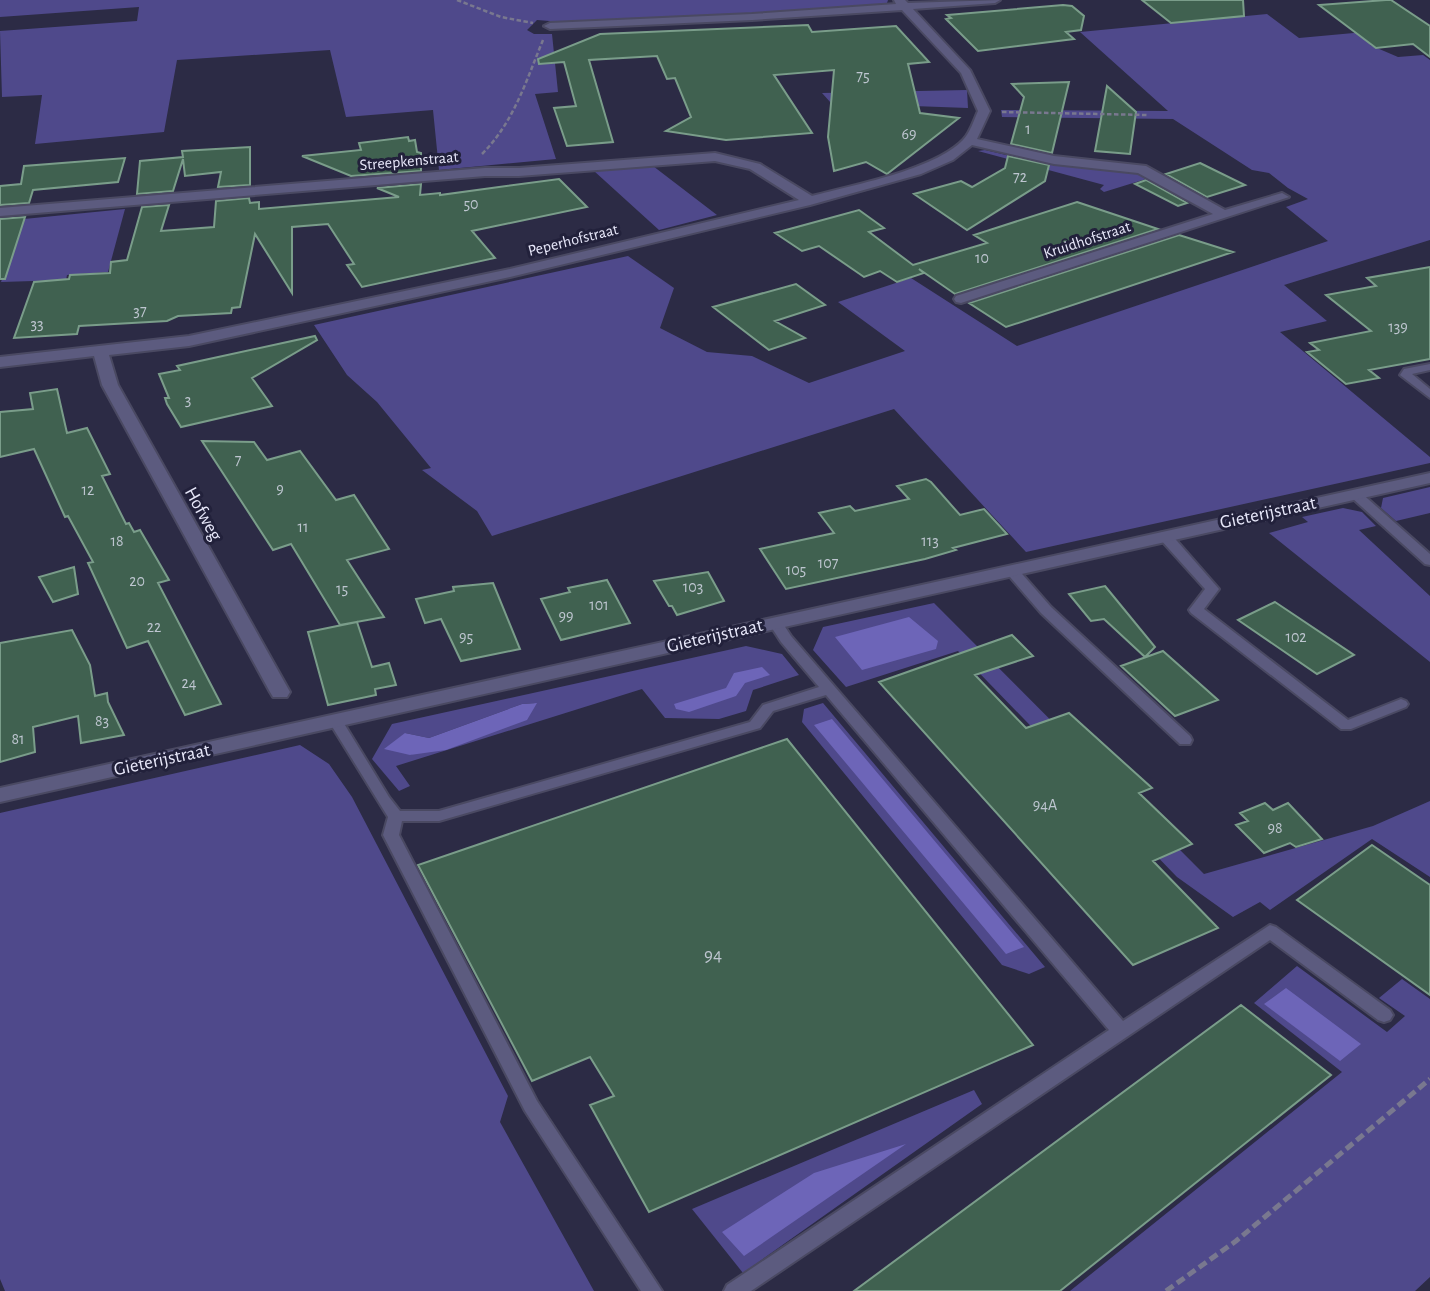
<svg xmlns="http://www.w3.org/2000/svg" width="1430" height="1291" font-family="'Alegreya Sans',sans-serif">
<rect width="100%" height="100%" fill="#2c2b45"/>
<!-- green -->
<path fill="#4f498b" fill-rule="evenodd" d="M 0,0 L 888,0 L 887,3 L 877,6 L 575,23 L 537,20 L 527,30 L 534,34 L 552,34 L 558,92 L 535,94 L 556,159 L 439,170 L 433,110 L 346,117 L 330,50 L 177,60 L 164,132 L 35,144 L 42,95 L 2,97 L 0,31 L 137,21 L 139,7 L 0,17 Z
M 1267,14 L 1299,38 L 1430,26 L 1430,39 L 1370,45 L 1398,57 L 1423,55 L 1430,60 L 1430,240 L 1284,285 L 1327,321 L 1280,332 L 1430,457 L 1430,463 L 1026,552 L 894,409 L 492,536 L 477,511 L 422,470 L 431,468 L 377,402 L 347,375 L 314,325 L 628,256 L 674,288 L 660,328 L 707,352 L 752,356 L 809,383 L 905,351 L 838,302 L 911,278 L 1017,346 L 1328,241 L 1286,207 L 1308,199 L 1288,188 L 1269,173 L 1252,170 L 1173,119 L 1002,117 L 1001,110 L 1168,111 L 1080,32 Z
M 967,90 L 968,108 L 831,103 L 822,93 Z
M 985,150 L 1040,163 L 1138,174 L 1146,179 L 1104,192 L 1100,189 L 1104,185 L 978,151 Z
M 653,166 L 717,215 L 659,230 L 594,171 Z
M 125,209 L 108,272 L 67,275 L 66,280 L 1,282 L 24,219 Z
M 1430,487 L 1430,513 L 1396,521 L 1381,508 L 1383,498 Z
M 1343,508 L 1362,512 L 1376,526 L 1359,530 L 1430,596 L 1430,662 L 1269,533 L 1308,522 L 1302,517 Z
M 934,603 L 1204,874 L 1373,826 L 1430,801 L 1430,877 L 1372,839 L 1270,910 L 1260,902 L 1233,917 L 1177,877 L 958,651 L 846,687 L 813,650 L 823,627 Z
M 746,646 L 782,654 L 799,675 L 753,690 L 746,711 L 719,719 L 665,718 L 642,689 L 396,766 L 410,786 L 399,791 L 372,759 L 392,724 ZM 536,703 L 410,755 L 405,733 L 429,738 L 522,704 Z
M 823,703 L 1045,967 L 1029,974 L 1002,965 L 802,722 L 804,709 Z
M 300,745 L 329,764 L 352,797 L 508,1096 L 500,1122 L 594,1291 L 5,1291 L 0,1279 L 0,813 Z
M 1297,966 L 1387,1032 L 1405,1016 L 1379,998 L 1402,979 L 1430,999 L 1430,1277 L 1415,1291 L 1070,1291 L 1342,1072 L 1254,1003 Z
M 974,1090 L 982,1104 L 743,1273 L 692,1209 Z"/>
<!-- water -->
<path fill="#6d65b8" d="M 909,617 L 938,641 L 936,649 L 862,670 L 835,637 Z
M 762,667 L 770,675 L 745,683 L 736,696 L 689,712 L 676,709 L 674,704 L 726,688 L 734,673 Z
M 537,703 L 527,720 L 446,750 L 410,755 L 384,749 L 405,733 L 429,738 L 522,704 Z
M 832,719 L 1024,947 L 1006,954 L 814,725 Z
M 1286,988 L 1361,1044 L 1340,1061 L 1264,1004 Z
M 906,1144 L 744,1256 L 722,1232 L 814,1173 Z"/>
<!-- building -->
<path fill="#406150" stroke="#7a9d8a" stroke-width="2" d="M 1142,0 L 1243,0 L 1244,16 L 1171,23 Z
M 1386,0 L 1391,0 L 1430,26 L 1430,57 L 1413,44 L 1376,48 L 1319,5 Z
M 1063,5 L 1072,6 L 1084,16 L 1081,30 L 1066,32 L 1074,39 L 978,51 L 946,19 L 951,18 L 947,15 Z
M 808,25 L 812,32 L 896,26 L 929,62 L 908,64 L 920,113 L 959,118 L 887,174 L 866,162 L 834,171 L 828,137 L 834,70 L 774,75 L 812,133 L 726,140 L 666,131 L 691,117 L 675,78 L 667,79 L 657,56 L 589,60 L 613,142 L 567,146 L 554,108 L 576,106 L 564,62 L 539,64 L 538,59 L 600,34 Z
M 1069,82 L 1052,153 L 1011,144 L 1024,97 L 1012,84 Z
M 1107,86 L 1136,112 L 1130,154 L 1095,151 Z
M 408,137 L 409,141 L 415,140 L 417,152 L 421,153 L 421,171 L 351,176 L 302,156 L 361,150 L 359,143 Z
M 250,147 L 250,185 L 218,187 L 221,172 L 185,176 L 183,159 L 173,191 L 137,194 L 140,161 L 183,157 L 182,151 Z
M 1008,156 L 1049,165 L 1045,181 L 967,230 L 914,194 L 961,181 L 972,187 L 1005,168 Z
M 125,158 L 118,182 L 33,190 L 29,203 L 0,205 L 0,186 L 21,184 L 24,166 Z
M 1200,163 L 1245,185 L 1207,197 L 1166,174 Z
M 559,179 L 587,207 L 472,231 L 495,258 L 362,287 L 347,265 L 354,264 L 328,224 L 292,227 L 292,293 L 255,234 L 240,307 L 232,308 L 231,313 L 178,316 L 167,321 L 79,326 L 77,334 L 14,338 L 34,282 L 69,279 L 70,275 L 110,273 L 111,262 L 127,260 L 142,207 L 169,205 L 161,231 L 214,227 L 216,201 L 249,198 L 250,203 L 259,202 L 259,209 L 399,197 L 377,188 L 421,184 L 420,195 L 440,193 L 440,195 Z
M 1146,180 L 1187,203 L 1178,206 L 1135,184 Z
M 1077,202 L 1158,229 L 955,294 L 919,269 L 924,273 L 897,282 L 880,271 L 864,277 L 819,246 L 802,251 L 775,233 L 859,210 L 884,228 L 869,232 L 913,265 L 987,243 L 974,235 Z
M 25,217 L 5,279 L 0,279 L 0,219 Z
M 1179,235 L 1233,252 L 1006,327 L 969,303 Z
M 1430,267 L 1430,359 L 1369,370 L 1379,378 L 1346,384 L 1307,352 L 1319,350 L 1310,343 L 1371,331 L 1326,295 L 1376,286 L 1367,278 Z
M 796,284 L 825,305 L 775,321 L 805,338 L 769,350 L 713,307 Z
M 315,336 L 317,340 L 252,378 L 272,406 L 181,427 L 167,404 L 165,398 L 169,398 L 159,374 L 180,370 L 177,366 Z
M 57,389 L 67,433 L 87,428 L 110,474 L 102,476 L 126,524 L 129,523 L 134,532 L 140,530 L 169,580 L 158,583 L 221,704 L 185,715 L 148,641 L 127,648 L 88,563 L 93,562 L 68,516 L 65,517 L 34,449 L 0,457 L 0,412 L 33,409 L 30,393 Z
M 202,441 L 254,442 L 267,460 L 300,451 L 336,500 L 354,495 L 389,549 L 347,560 L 384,617 L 340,625 L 291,544 L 273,550 Z
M 926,479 L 931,482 L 960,515 L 984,509 L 1007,534 L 953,548 L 956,550 L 925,559 L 786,589 L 760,549 L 834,533 L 819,513 L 850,506 L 855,511 L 909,499 L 897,486 Z
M 74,567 L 78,594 L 53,602 L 39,577 Z
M 708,572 L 724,601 L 677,615 L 672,606 L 669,606 L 654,581 Z
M 607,580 L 630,623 L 561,640 L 541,599 L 570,592 L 568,588 Z
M 493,583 L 520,649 L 461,661 L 441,619 L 425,623 L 416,599 L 454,591 L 453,587 Z
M 1105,586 L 1155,647 L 1145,657 L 1104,619 L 1091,621 L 1069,594 Z
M 1275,602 L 1354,655 L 1317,674 L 1238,620 Z
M 357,622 L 372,667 L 389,663 L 396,685 L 375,689 L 376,695 L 328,705 L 308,632 Z
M 72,630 L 90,665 L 95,696 L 107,693 L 108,702 L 124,735 L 81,743 L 78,716 L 33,727 L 35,752 L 0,762 L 0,643 Z
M 1012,635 L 1033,656 L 975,675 L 1026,728 L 1069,713 L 1152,788 L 1139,793 L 1192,844 L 1153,861 L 1218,928 L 1133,965 L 879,682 Z
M 1163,651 L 1218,700 L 1175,716 L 1121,666 Z
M 787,739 L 1033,1045 L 649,1212 L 590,1105 L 614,1096 L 590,1057 L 532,1081 L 418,865 Z
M 1265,803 L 1273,810 L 1288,803 L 1322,839 L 1296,847 L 1290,843 L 1264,853 L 1236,825 L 1248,821 L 1240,813 Z
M 1372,845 L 1430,885 L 1430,995 L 1297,900 Z
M 1241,1005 L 1331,1075 L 1060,1291 L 854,1291 Z"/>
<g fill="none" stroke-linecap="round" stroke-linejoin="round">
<!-- service casing -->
<g stroke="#4a4962" stroke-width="4">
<path id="service" d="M 1430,364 L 1430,370 L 1412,374 L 1430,389 L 1430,398 L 1400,375 L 1404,369 Z
M 1355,490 L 1359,491 L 1430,554 L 1430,565 L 1425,564 L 1351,497 L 1349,494 Z
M 1165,532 L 1170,533 L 1219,589 L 1204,609 L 1348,720 L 1401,699 L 1406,701 L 1408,704 L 1406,707 L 1351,729 L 1341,729 L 1191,613 L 1189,610 L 1205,589 L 1160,539 L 1159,536 L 1160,533 Z
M 1011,566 L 1016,567 L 1051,607 L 1190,736 L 1192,740 L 1190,744 L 1180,744 L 1041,613 L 1004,570 Z
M 775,618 L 780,619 L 791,636 L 1123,1021 L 1270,925 L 1276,927 L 1390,1010 L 1393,1015 L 1390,1020 L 1384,1022 L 1378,1020 L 1270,940 L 751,1291 L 724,1291 L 727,1285 L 1109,1030 L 826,695 L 773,711 L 760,728 L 439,821 L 402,821 L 399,835 L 537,1101 L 662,1291 L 641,1291 L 525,1111 L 383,835 L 388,817 L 328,720 L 330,717 L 340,717 L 389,797 L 400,811 L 439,811 L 750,722 L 763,705 L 819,687 L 781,642 L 768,622 Z"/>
</g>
<!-- minor casing -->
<g stroke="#4a4962" stroke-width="4">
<path id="minor" d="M 894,0 L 905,0 L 908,3 L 1000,0 L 995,3 L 913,9 L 970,70 L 990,111 L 977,139 L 1054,156 L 1146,166 L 1225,210 L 1282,193 L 1289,197 L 961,303 L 956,302 L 954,299 L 956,296 L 1213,214 L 1138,173 L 1054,164 L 972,145 L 953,160 L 921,174 L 810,205 L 510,277 L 189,346 L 109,355 L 118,385 L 290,692 L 287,697 L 273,697 L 270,692 L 102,385 L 94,356 L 0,367 L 0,357 L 189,336 L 510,269 L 799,200 L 750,169 L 715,161 L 519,176 L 485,176 L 0,216 L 0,208 L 485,168 L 519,168 L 715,153 L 760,164 L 812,196 C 853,185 934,170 963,140 C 970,133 974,120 978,111 L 961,73 L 902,10 L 752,20 L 550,29 L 544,26 L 550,23 L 752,14 L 896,4 Z
M 1430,473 L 1430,483 L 0,802 L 0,788 Z"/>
</g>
<!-- path-far1 -->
<path stroke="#79788f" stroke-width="2.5" stroke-dasharray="4.5 2.5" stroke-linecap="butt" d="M 457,0 L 501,17 L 533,23
M 1002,112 L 1148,115
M 482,154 C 514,122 526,81 543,40"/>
<!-- path -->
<path stroke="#79788f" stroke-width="5" stroke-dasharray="9 4.5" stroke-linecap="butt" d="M 1166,1291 L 1236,1241 L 1430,1079"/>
<!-- service -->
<use href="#service" fill="#5c5b7f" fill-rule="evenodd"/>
<!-- minor -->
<use href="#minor" fill="#5c5b7f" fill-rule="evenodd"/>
</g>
<g text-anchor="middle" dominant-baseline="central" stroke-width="6" stroke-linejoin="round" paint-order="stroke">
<!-- number labels -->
<g font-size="16" fill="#bec6d0">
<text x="863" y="76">75</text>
<text x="1028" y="129">1</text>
<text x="909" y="134">69</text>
<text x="1020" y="177">72</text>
<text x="471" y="204">50</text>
<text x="982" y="258">10</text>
<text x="140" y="311">37</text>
<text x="37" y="324">33</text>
<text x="1398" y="327">139</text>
<text x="188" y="400">3</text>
<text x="238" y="460">7</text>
<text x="280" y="489">9</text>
<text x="88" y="490">12</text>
<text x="303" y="527">11</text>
<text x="117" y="541">18</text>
<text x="930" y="541">113</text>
<text x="828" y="563">107</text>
<text x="796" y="570">105</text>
<text x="137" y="581">20</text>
<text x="693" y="587">103</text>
<text x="342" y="589">15</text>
<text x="599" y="605">101</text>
<text x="566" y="616">99</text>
<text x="154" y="627">22</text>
<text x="466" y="637">95</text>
<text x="1296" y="637">102</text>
<text x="189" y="683">24</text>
<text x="102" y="721">83</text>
<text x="18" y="739">81</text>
<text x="1045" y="805">94A</text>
<text x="1275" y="828">98</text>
</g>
<!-- far-street labels -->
<g font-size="16" fill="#e8e8fa" stroke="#22213b">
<text transform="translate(409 161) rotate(-5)">Streepkenstraat</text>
<text transform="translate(573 240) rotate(-14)">Peperhofstraat</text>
<text transform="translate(1087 240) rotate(-18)">Kruidhofstraat</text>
</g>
<!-- street labels -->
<g font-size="19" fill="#e8e8fa" stroke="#22213b">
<text transform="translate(1268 513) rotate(-12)">Gieterijstraat</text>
<text transform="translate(203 514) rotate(61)">Hofweg</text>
<text transform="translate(715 636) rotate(-13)">Gieterijstraat</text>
<text transform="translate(162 760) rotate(-12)">Gieterijstraat</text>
</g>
<!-- near-number labels -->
<g font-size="19" fill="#bec6d0">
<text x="713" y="955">94</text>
</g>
</g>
</svg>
